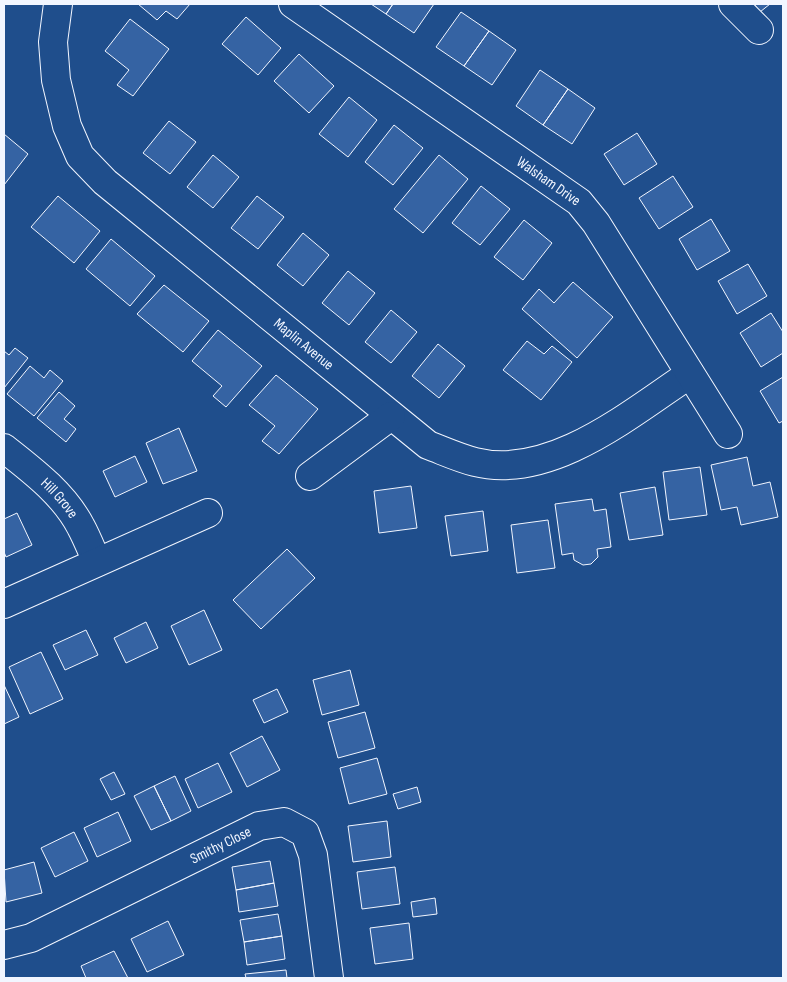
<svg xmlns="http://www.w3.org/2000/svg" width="787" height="982" font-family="'Sofia Sans Condensed',sans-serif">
<rect width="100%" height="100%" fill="#1f4e8c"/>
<!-- building -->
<path fill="#3563a3" stroke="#f2f6ff" d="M 138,4 L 190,4 L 177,19 L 166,11 L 157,20 Z
M 371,4 L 393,4 L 386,14 Z
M 393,4 L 434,4 L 414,33 L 386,14 Z
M 754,4 L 770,4 L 760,12 Z
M 461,12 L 489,31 L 464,66 L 436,47 Z
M 246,17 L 281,48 L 258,75 L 222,44 Z
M 130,19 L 169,49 L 133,96 L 117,85 L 129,70 L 105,51 Z
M 489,31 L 516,50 L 492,85 L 464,66 Z
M 299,54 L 334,86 L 309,113 L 274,81 Z
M 540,70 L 568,89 L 543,125 L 516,106 Z
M 568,89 L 595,108 L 572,144 L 543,125 Z
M 349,97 L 377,120 L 348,157 L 319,134 Z
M 169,121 L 196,142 L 170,174 L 143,153 Z
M 394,125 L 423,148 L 393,185 L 365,162 Z
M 637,133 L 657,164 L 624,185 L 604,154 Z
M 4,134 L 28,154 L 4,185 Z
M 213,155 L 239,177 L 213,208 L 187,187 Z
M 439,155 L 468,179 L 423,233 L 394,209 Z
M 673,176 L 693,207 L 659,229 L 639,198 Z
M 481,186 L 510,209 L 480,245 L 452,223 Z
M 58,196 L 100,231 L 74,263 L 31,227 Z
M 257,196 L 284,217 L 258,249 L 231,228 Z
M 711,219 L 730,251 L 697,270 L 679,239 Z
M 524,220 L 552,243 L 523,280 L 494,257 Z
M 303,233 L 329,255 L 303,286 L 277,265 Z
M 111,239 L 155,276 L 130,306 L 86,269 Z
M 748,264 L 767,296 L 737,314 L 718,281 Z
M 348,271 L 375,293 L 349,325 L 322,303 Z
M 573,282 L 613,317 L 577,358 L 522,309 L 539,289 L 554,303 Z
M 164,285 L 209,321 L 183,352 L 137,314 Z
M 391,310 L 417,332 L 391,363 L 365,342 Z
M 771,313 L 783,332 L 783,353 L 761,367 L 740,333 Z
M 218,330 L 262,366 L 226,407 L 213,396 L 222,386 L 192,361 Z
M 527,341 L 544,354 L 552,346 L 572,362 L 541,400 L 503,370 Z
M 438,344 L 465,366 L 439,398 L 412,376 Z
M 15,348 L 28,358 L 4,388 L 4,351 L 9,355 Z
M 30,366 L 44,378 L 50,370 L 63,381 L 34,416 L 7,394 Z
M 276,375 L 318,409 L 279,454 L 262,441 L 275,426 L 249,405 Z
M 783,377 L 783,421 L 779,423 L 760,391 Z
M 59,392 L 75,406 L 64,419 L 76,429 L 66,442 L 37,418 Z
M 179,428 L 197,471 L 163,484 L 146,443 Z
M 135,456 L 147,482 L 115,497 L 103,471 Z
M 747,457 L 753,486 L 770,482 L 778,517 L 741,525 L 737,507 L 721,510 L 711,465 Z
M 700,467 L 707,515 L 669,520 L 663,472 Z
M 411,486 L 417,528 L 379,533 L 374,491 Z
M 655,487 L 663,535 L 629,540 L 620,493 Z
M 592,499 L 594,511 L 606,509 L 611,547 L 597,549 L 598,557 L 591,564 L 583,565 L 574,560 L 573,553 L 562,555 L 555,504 Z
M 483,511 L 488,551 L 451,556 L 445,516 Z
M 17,513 L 32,545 L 6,557 L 4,552 L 4,519 Z
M 548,520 L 555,568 L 517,573 L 511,525 Z
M 287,549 L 315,578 L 261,629 L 233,600 Z
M 204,610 L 222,650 L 189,665 L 171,626 Z
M 146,622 L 158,648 L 126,663 L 114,638 Z
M 86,630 L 98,655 L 65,670 L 53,645 Z
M 41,652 L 63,699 L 30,714 L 9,667 Z
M 350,670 L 359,705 L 322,715 L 313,680 Z
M 4,685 L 19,717 L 4,724 Z
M 277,689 L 288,712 L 264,723 L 253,700 Z
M 365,712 L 375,748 L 338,758 L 328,722 Z
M 262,736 L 280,770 L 247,787 L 230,753 Z
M 377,758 L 387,794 L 349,804 L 340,768 Z
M 218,763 L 232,792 L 198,808 L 185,779 Z
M 114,772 L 125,794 L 111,800 L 100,779 Z
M 175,776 L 191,811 L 171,821 L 154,786 Z
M 154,786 L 171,821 L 151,830 L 134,796 Z
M 417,787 L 421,802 L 398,809 L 393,794 Z
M 118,812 L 131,841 L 97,857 L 84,828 Z
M 387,821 L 391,857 L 353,862 L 348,826 Z
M 74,832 L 88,861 L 55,877 L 41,848 Z
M 270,861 L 274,883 L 236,890 L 232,867 Z
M 34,862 L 42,893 L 6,902 L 4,870 Z
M 395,867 L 400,904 L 362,909 L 357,872 Z
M 274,883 L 278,906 L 239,912 L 236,890 Z
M 435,898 L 437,914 L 413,917 L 411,902 Z
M 278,914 L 282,936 L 244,942 L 240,920 Z
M 168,921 L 184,955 L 147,972 L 131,939 Z
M 409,923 L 413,959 L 375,964 L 370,928 Z
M 282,936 L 285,959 L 247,965 L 244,942 Z
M 114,951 L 128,978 L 86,978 L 81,966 Z
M 286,970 L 287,978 L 246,978 L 245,974 Z"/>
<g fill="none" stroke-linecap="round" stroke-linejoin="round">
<!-- minor casing -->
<g stroke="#f2f6ff" stroke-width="30">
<g id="minor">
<path id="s1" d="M 58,4 L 53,42 L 56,80 L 67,126 L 80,156 L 105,182 L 428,445 C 444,451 459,458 475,462 C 551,481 631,413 690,374"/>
<path id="s2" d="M 293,4 L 579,202 L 596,223 L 728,434"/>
<path d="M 733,4 L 759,30"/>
<path id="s3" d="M 4,448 C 32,470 64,494 81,527 C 87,538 92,551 97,562"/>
<path d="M 310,476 L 391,416"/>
<path d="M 4,604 L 208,513"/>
<path id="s4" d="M 4,945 L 31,938 L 259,826 L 284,822 L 305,833 L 313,855 L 329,978"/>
</g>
</g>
<!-- minor -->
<use href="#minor" stroke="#1f4e8c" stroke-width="28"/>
</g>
<g text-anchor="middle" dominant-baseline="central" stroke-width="4" stroke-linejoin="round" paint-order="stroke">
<!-- street labels -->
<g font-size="15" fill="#f2f6ff" stroke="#1f4e8c">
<text stroke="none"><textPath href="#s2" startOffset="311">Walsham Drive</textPath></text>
<text stroke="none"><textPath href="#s1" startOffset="449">Maplin Avenue</textPath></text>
<text stroke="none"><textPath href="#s3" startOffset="75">Hill Grove</textPath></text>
<text stroke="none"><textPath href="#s4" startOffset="239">Smithy Close</textPath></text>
</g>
</g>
<!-- border -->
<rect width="787" height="982" fill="none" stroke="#f2f6ff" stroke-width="10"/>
</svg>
